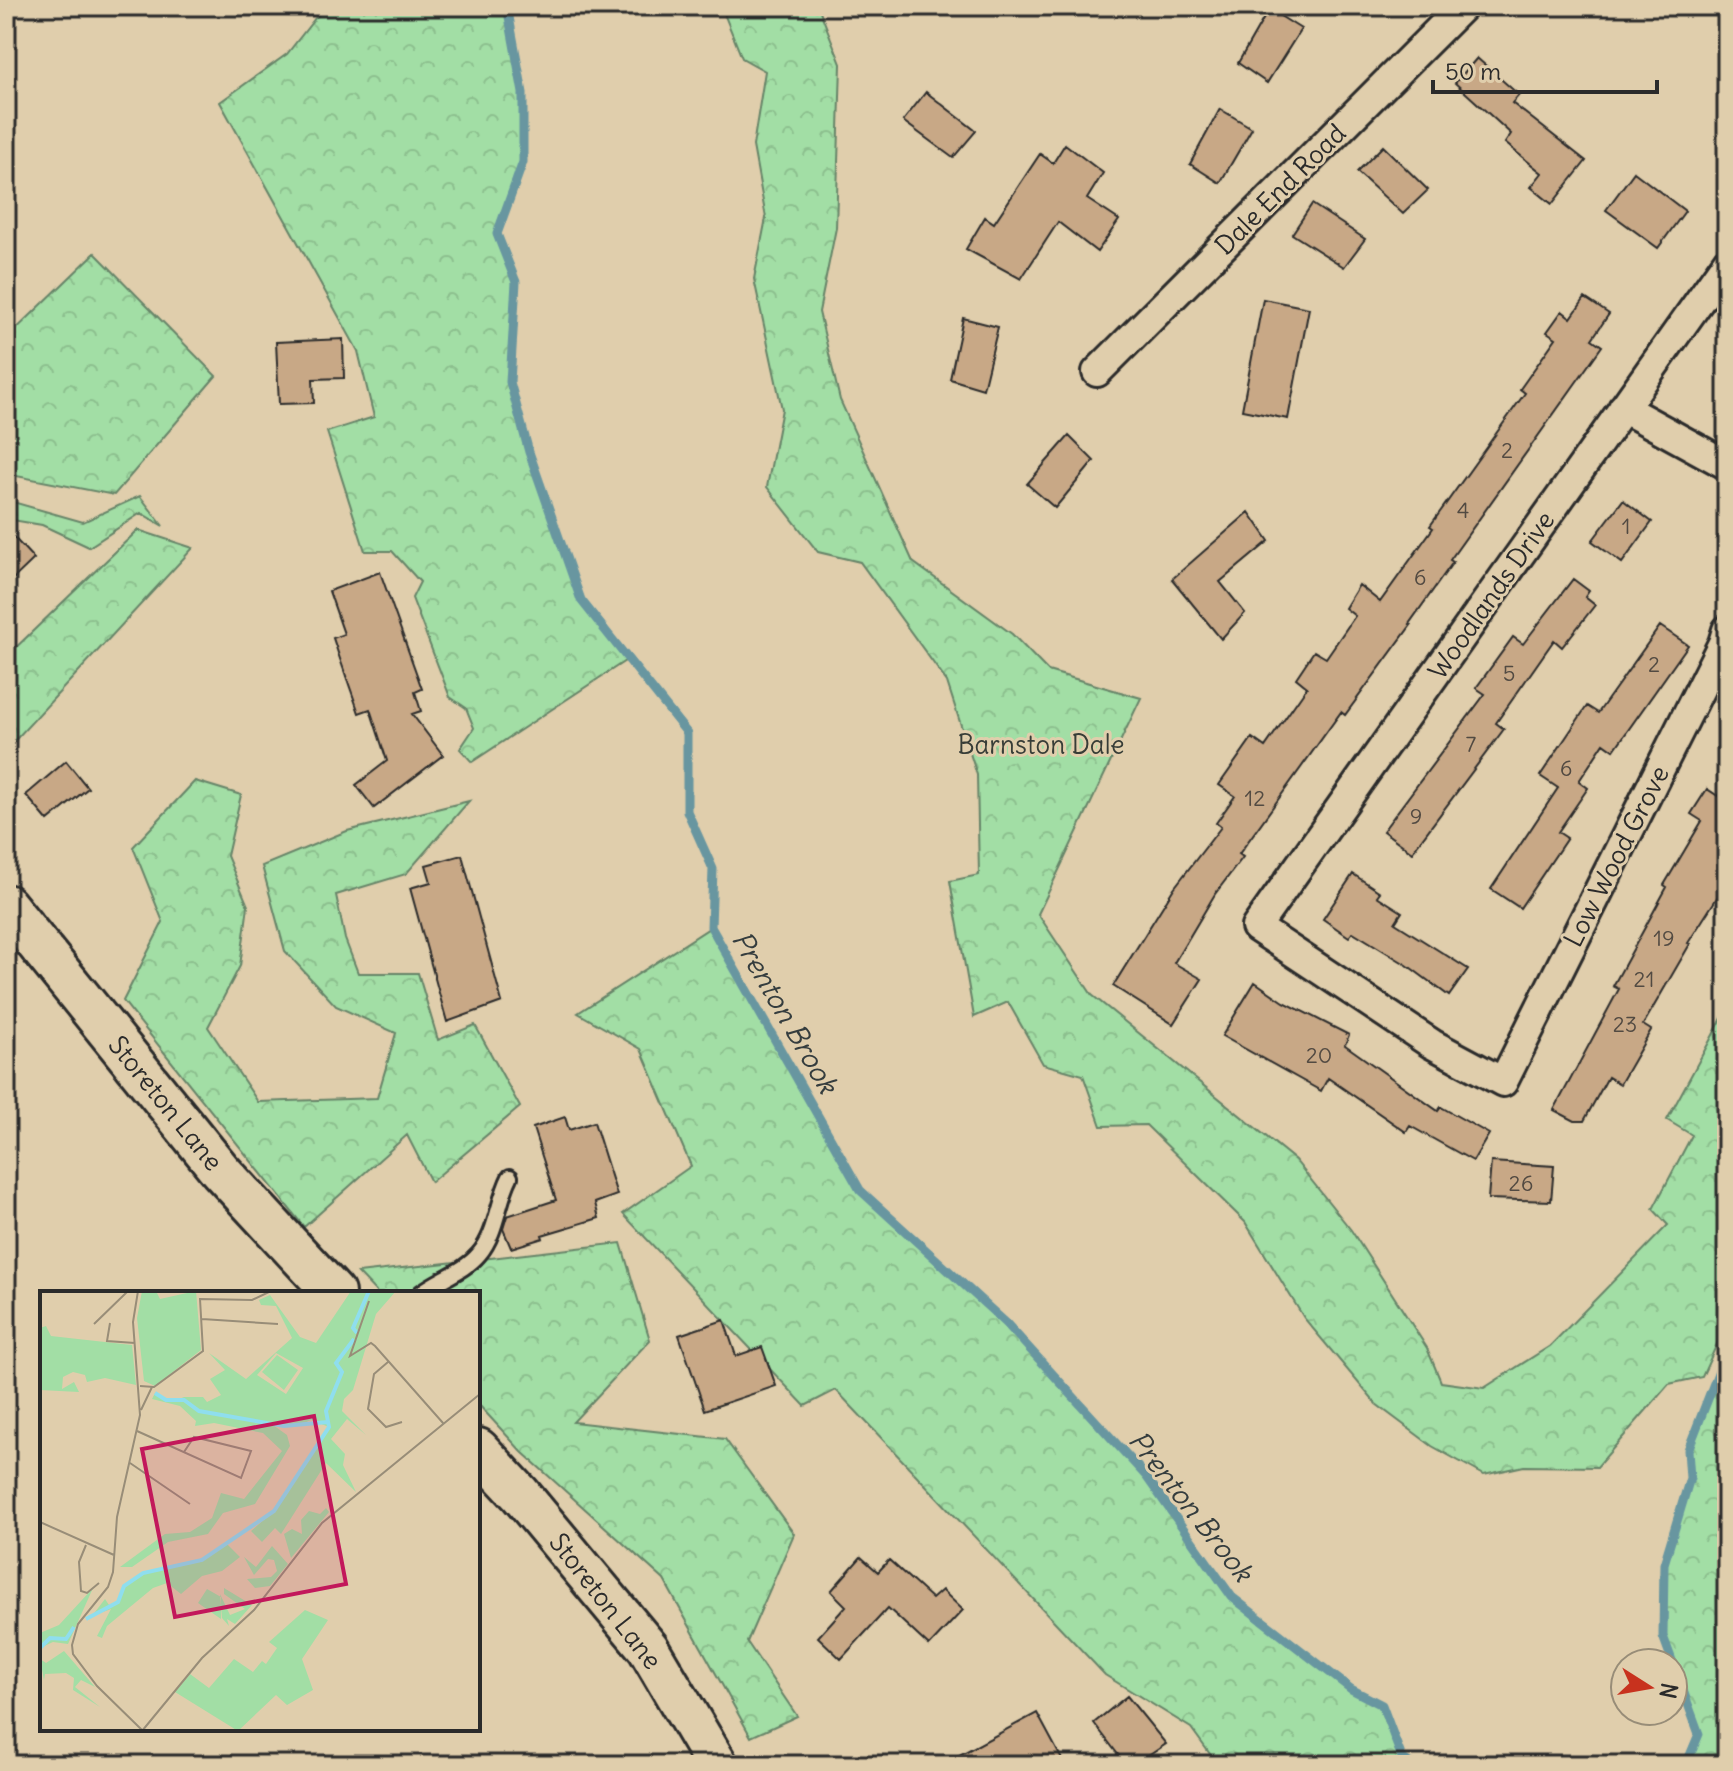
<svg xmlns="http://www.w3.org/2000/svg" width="1733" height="1771" font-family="Delius,sans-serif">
<defs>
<pattern id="forest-crowns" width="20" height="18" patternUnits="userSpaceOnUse" patternTransform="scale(2)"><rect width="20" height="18" fill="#a2dea5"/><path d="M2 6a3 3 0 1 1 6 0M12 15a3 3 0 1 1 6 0" fill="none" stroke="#8cbf8e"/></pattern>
</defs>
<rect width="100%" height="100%" fill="#e0ceac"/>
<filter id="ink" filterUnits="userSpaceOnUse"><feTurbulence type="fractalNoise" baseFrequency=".0125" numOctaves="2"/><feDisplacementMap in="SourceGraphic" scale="16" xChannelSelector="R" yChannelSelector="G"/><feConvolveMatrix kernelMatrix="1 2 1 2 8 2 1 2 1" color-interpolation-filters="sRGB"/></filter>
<g filter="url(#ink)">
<!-- forest -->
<path fill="url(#forest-crowns)" stroke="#668468" stroke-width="2" d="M 329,6 L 507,6 L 523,93 L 523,162 L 497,234 L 516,282 L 510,382 L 529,452 L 581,600 L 628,659 L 472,762 L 460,749 L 474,728 L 466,708 L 450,697 L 412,598 L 420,582 L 392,551 L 365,551 L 327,432 L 374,417 L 358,351 L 220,102 L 287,54 L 316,17 Z
M 721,6 L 818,6 L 841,64 L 836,228 L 819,312 L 840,400 L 913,562 L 1012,634 L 1048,671 L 1141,698 L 1038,914 L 1092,995 L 1295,1160 L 1351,1230 L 1427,1348 L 1441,1382 L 1484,1388 L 1550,1346 L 1668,1225 L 1653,1209 L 1692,1135 L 1667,1120 L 1727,1009 L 1727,1322 L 1702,1377 L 1669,1384 L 1597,1467 L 1524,1466 L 1484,1475 L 1432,1446 L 1376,1404 L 1304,1318 L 1245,1222 L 1146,1125 L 1101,1126 L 1083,1075 L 1043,1064 L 1008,1002 L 974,1017 L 950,881 L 979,875 L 977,775 L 947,682 L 860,562 L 818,552 L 767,487 L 782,409 L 754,279 L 766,218 L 753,146 L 765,71 L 742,58 Z
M 95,253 L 216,376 L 114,495 L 6,474 L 6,339 Z
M 140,496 L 163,526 L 141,513 L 89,547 L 42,525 L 6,519 L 6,500 L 83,522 Z
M 138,530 L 193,548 L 6,750 L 6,657 Z
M 195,781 L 241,795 L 227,856 L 248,906 L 240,966 L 208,1027 L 258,1102 L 377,1098 L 396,1033 L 336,1006 L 285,951 L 262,866 L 347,831 L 469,801 L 406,874 L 336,895 L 345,939 L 358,973 L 418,973 L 438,1040 L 475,1025 L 520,1107 L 431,1182 L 407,1135 L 304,1227 L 123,1001 L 163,922 L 133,847 Z
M 711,927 L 860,1190 L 1006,1323 L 1146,1476 L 1232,1597 L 1351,1688 L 1382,1705 L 1402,1758 L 1412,1765 L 1218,1765 L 1191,1728 L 1105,1675 L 836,1390 L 805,1406 L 623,1214 L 691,1166 L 641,1049 L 578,1013 Z
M 621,1243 L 650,1340 L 573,1422 L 725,1439 L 794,1534 L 747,1642 L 797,1716 L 751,1737 L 664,1580 L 522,1452 L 478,1404 L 478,1293 L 377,1293 L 358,1273 Z
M 1727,1350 L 1727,1765 L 1686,1765 L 1699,1734 L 1663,1636 L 1664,1564 L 1690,1478 L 1688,1450 Z"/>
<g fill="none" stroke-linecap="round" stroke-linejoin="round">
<!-- stream -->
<path stroke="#6796a0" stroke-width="9" d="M 507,6 L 523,93 L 523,162 L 497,234 L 516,282 L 510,382 L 529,452 L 581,600 L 687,733 L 687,811 L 713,869 L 711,927 L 860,1190 L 1006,1323 L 1146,1476 L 1232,1597 L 1351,1689 L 1382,1705 L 1402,1758 L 1412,1765
M 1686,1765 L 1699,1734 L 1663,1636 L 1664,1564 L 1690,1478 L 1688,1450 L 1727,1350"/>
</g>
<!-- building -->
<path fill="#c8a886" stroke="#2b2b2b" stroke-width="2" d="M 1269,9 L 1301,29 L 1267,83 L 1238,63 Z
M 1477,58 L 1519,95 L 1512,103 L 1586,161 L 1552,204 L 1531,187 L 1542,173 L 1505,143 L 1511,134 L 1455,83 Z
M 926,92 L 976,131 L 953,158 L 903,121 Z
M 1220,109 L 1252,128 L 1220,183 L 1190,164 Z
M 1065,144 L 1103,173 L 1087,199 L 1119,220 L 1097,252 L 1058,222 L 1021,279 L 966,249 L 985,217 L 994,223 L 1040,154 L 1053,163 Z
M 1383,146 L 1428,190 L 1403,214 L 1357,172 Z
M 1634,172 L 1685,211 L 1658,248 L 1606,210 Z
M 1312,204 L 1365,239 L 1344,267 L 1292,234 Z
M 1585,298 L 1609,314 L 1592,339 L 1602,346 L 1450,560 L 1453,562 L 1409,624 L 1411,625 L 1345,715 L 1341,712 L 1239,854 L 1243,857 L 1215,894 L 1174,963 L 1202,979 L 1173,1024 L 1113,986 L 1174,888 L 1221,827 L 1216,823 L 1235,796 L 1219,785 L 1252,738 L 1265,747 L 1307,687 L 1296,678 L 1314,651 L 1326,658 L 1355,616 L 1345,608 L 1359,585 L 1380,602 L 1433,528 L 1430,526 L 1525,393 L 1520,389 L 1556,338 L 1547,332 L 1562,311 L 1571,318 Z
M 1263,299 L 1309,308 L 1288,419 L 1242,410 Z
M 963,318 L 998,327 L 983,389 L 950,379 Z
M 343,339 L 344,378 L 313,379 L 314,403 L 279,404 L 276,342 Z
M 1069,436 L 1094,461 L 1055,508 L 1027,484 Z
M 1623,500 L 1652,522 L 1622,563 L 1592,541 Z
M 1249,512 L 1269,541 L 1220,582 L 1245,613 L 1221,639 L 1172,579 Z
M 6,529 L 34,559 L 6,586 Z
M 380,572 L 422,689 L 415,692 L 421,711 L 412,714 L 443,755 L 374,808 L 356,785 L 387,761 L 370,709 L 359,713 L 340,659 L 333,638 L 344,634 L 329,591 Z
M 1573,579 L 1589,591 L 1585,597 L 1595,605 L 1562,647 L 1554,640 L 1496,723 L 1504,729 L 1412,852 L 1383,831 L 1485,694 L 1476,688 L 1513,637 L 1523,644 Z
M 1660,626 L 1688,645 L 1614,750 L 1604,743 L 1579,781 L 1588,788 L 1558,832 L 1567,838 L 1520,908 L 1491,889 L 1558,788 L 1540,776 L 1587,706 L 1598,713 Z
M 66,761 L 88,788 L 48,821 L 26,795 Z
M 1727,781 L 1727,882 L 1688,943 L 1690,944 L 1643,1025 L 1651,1030 L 1620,1084 L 1608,1077 L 1584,1121 L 1575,1121 L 1554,1110 L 1619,989 L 1613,986 L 1667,887 L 1664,885 L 1702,821 L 1691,814 L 1707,789 L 1718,796 Z
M 462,855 L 502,1002 L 447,1022 L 410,888 L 431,882 L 426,865 Z
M 1353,874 L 1380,892 L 1377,896 L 1402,912 L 1395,923 L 1468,969 L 1449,996 L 1407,965 L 1353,932 L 1349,937 L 1323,919 Z
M 1255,982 L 1284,1002 L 1349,1035 L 1345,1045 L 1438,1111 L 1441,1107 L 1489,1134 L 1473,1161 L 1410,1126 L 1406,1132 L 1328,1078 L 1321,1091 L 1222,1036 Z
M 565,1117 L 569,1130 L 594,1122 L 617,1195 L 595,1203 L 599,1218 L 542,1235 L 543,1238 L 511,1248 L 503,1229 L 507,1216 L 556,1200 L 533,1128 Z
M 1491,1162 L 1554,1166 L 1551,1201 L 1488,1199 Z
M 724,1320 L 736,1356 L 762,1347 L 776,1386 L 705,1410 L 679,1335 Z
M 861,1557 L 878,1572 L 889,1560 L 932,1599 L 942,1590 L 963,1610 L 929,1646 L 888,1608 L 841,1659 L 818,1637 L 846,1606 L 831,1591 Z
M 1127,1696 L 1166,1744 L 1135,1765 L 1126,1765 L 1094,1723 Z
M 1037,1713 L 1065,1765 L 941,1765 Z"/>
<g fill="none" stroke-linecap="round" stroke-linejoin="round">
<!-- lane casing -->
<g stroke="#2b2b2b" stroke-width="20">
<path id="lane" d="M 421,1293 C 439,1279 464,1272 479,1254 C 497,1233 498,1200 510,1177"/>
</g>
<!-- street casing -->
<g stroke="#2b2b2b" stroke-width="34">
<path id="street" d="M 1727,262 L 1256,927 L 1432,1044 L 1503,1082 L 1723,643 L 1727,630
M 1097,372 L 1463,6
M 1623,408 L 1727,465"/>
</g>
<!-- secondary casing -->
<g stroke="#2b2b2b" stroke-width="46">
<path id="secondary" d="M 6,905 L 220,1170 L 334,1293
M 478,1449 L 520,1494 L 648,1648 L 717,1765"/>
</g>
<!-- lane -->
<use href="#lane" stroke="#e0ceac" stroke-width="14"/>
<!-- street -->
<use href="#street" stroke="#e0ceac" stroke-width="28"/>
<!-- secondary -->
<use href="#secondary" stroke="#e0ceac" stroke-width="40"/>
</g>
</g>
<g text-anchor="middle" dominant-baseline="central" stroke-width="6" stroke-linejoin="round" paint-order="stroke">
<!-- number labels -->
<g font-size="22" fill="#524a42">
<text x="1507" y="450">2</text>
<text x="1463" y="510">4</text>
<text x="1626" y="526">1</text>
<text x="1420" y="577">6</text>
<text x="1654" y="664">2</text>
<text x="1509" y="673">5</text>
<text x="1471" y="744">7</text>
<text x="1566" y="768">6</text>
<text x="1255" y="798">12</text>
<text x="1416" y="816">9</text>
<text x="1664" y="938">19</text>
<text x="1644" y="979">21</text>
<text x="1625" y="1024">23</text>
<text x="1319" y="1055">20</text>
<text x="1521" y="1183">26</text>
</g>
<!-- street labels -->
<g font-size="26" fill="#2b2b2b" stroke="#e0ceac">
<text transform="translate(1280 189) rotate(-45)">Dale End Road</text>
<text transform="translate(1491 595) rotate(-55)">Woodlands Drive</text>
<text transform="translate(1616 856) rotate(-63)">Low Wood Grove</text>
<text transform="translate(166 1103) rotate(51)">Storeton Lane</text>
<text transform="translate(606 1601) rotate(52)">Storeton Lane</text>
</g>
<!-- park labels -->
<g font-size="26" fill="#373d37" stroke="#e0ceac">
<text x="1041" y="744">Barnston Dale</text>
</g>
<!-- water labels -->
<g font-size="28" font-style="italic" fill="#353d3e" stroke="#e0ceac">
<text transform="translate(785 1012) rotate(60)">Prenton Brook</text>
<text transform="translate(1191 1506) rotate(52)">Prenton Brook</text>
</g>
</g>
<!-- overview -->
<g transform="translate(40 1291)">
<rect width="440" height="440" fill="#e0ceac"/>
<path d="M 102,0 L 116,0 L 120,8 L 156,0 L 161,59 L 115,95 L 104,90 L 97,27 ZM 6,35 L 11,45 L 92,54 L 96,94 L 65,87 L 47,91 L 45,84 L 33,81 L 23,86 L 22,98 L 34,91 L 39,101 L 0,99 L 0,37 ZM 237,64 L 258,79 L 244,99 L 222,81 ZM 265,319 L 288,329 L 262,368 L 273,399 L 247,414 L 236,404 L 198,440 L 135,401 L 150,383 L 169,397 L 194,368 L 213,381 L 222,370 L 226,373 L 237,357 L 229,351 Z" fill="#a2dea5"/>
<path d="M 311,0 L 356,0 L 336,23 L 313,99 L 304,108 L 302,120 L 326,144 L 307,128 L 291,148 L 305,163 L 303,174 L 316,201 L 286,172 L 241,243 L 235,237 L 222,251 L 211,240 L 234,220 L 289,136 L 271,129 L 255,136 L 233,134 L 247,144 L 250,155 L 215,213 L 183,222 L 168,243 L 128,251 L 92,276 L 80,276 L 125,243 L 150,241 L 172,227 L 181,202 L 204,208 L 242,160 L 223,142 L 174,132 L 155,135 L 156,130 L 140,115 L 112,108 L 115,102 L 132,111 L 144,106 L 163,106 L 167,111 L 181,104 L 170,88 L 185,79 L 169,62 L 206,88 L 252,47 L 236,15 L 221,14 L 219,9 L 230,4 L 260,46 L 276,52 ZM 236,62 L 263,77 L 246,103 L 217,84 ZM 286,217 L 289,221 L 251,267 L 244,243 L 252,238 L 262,243 L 261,229 L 269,220 L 280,223 ZM 187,253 L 200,266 L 182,280 L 162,285 L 141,303 L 127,292 L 113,297 L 67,335 L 62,347 L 57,345 L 71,318 L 52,325 L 65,308 L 69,314 L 78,311 L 84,295 L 103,282 L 162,269 ZM 232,255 L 248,273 L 230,295 L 215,297 L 207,288 L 231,286 L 237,280 L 234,269 L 228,268 L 214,284 L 204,266 L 216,276 ZM 53,297 L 28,353 L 13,351 L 0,357 L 0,342 L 19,334 ZM 184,297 L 212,314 L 195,333 L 187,328 L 189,335 L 182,327 L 180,303 L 190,324 L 205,318 L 184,303 ZM 167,298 L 181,306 L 181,328 L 158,312 ZM 24,360 L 55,396 L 41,389 L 35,396 L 60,416 L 33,399 L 34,387 L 26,382 L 5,383 L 4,389 L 0,368 L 6,372 Z" fill="#a2dea5" fill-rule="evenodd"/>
<path fill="none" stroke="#8fdeee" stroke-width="4" d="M 317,42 L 313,37 L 329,0M 115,102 L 126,109 L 144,109 L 159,120 L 244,135 L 288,131M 46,328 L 78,311 L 84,295 L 103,282 L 162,269 L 234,220 L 289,136 L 286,120 L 302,81 L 296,72 L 314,48M 0,357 L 10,347 L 26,348 L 34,336"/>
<path fill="none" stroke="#988d78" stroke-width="2" d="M 98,0 L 93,31 L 100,124 L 77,226 L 73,281 L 68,296 L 38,333 L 32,354 L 33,363 L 57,395 L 103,440M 329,10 L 310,65 L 331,52 L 335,55 L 403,132M 162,28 L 238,33M 70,32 L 67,50 L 95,52M 54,33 L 87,1M 348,71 L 334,83 L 328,118 L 346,136 L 362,131M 100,95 L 114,96 L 163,60 L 160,8 L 212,9 L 231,0M 101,119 L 112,96M 97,140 L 201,187 L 211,160 L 154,146 L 144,161M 90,172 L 150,213M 0,231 L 74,264M 46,254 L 39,271 L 41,300 L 47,302 L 59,292M 102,440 L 162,367 L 214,319 L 282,232 L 440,103"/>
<path fill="#c2185b" fill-opacity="0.15" stroke="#c2185b" stroke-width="4" d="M 274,125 L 306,293 L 135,326 L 102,158 Z"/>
<rect width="440" height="440" fill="none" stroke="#2b2b2b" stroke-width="4"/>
</g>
<!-- margin -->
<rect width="1733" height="1771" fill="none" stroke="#e0ceac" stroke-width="32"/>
<rect x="16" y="16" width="1701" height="1739" fill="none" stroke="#2b2b2b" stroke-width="3" filter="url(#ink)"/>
<!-- north arrow -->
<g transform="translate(1649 1687) rotate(101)"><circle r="38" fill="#e0ceac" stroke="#988d78" stroke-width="2"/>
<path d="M0-6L14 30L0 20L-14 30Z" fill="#c8321e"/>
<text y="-12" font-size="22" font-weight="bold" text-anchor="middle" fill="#2b2b2b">N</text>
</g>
<!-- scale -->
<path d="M1433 80v12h224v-12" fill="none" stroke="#2b2b2b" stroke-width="4"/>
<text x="1445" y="80" font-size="24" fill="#2b2b2b" stroke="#e0ceac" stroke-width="6" paint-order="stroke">50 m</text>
</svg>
